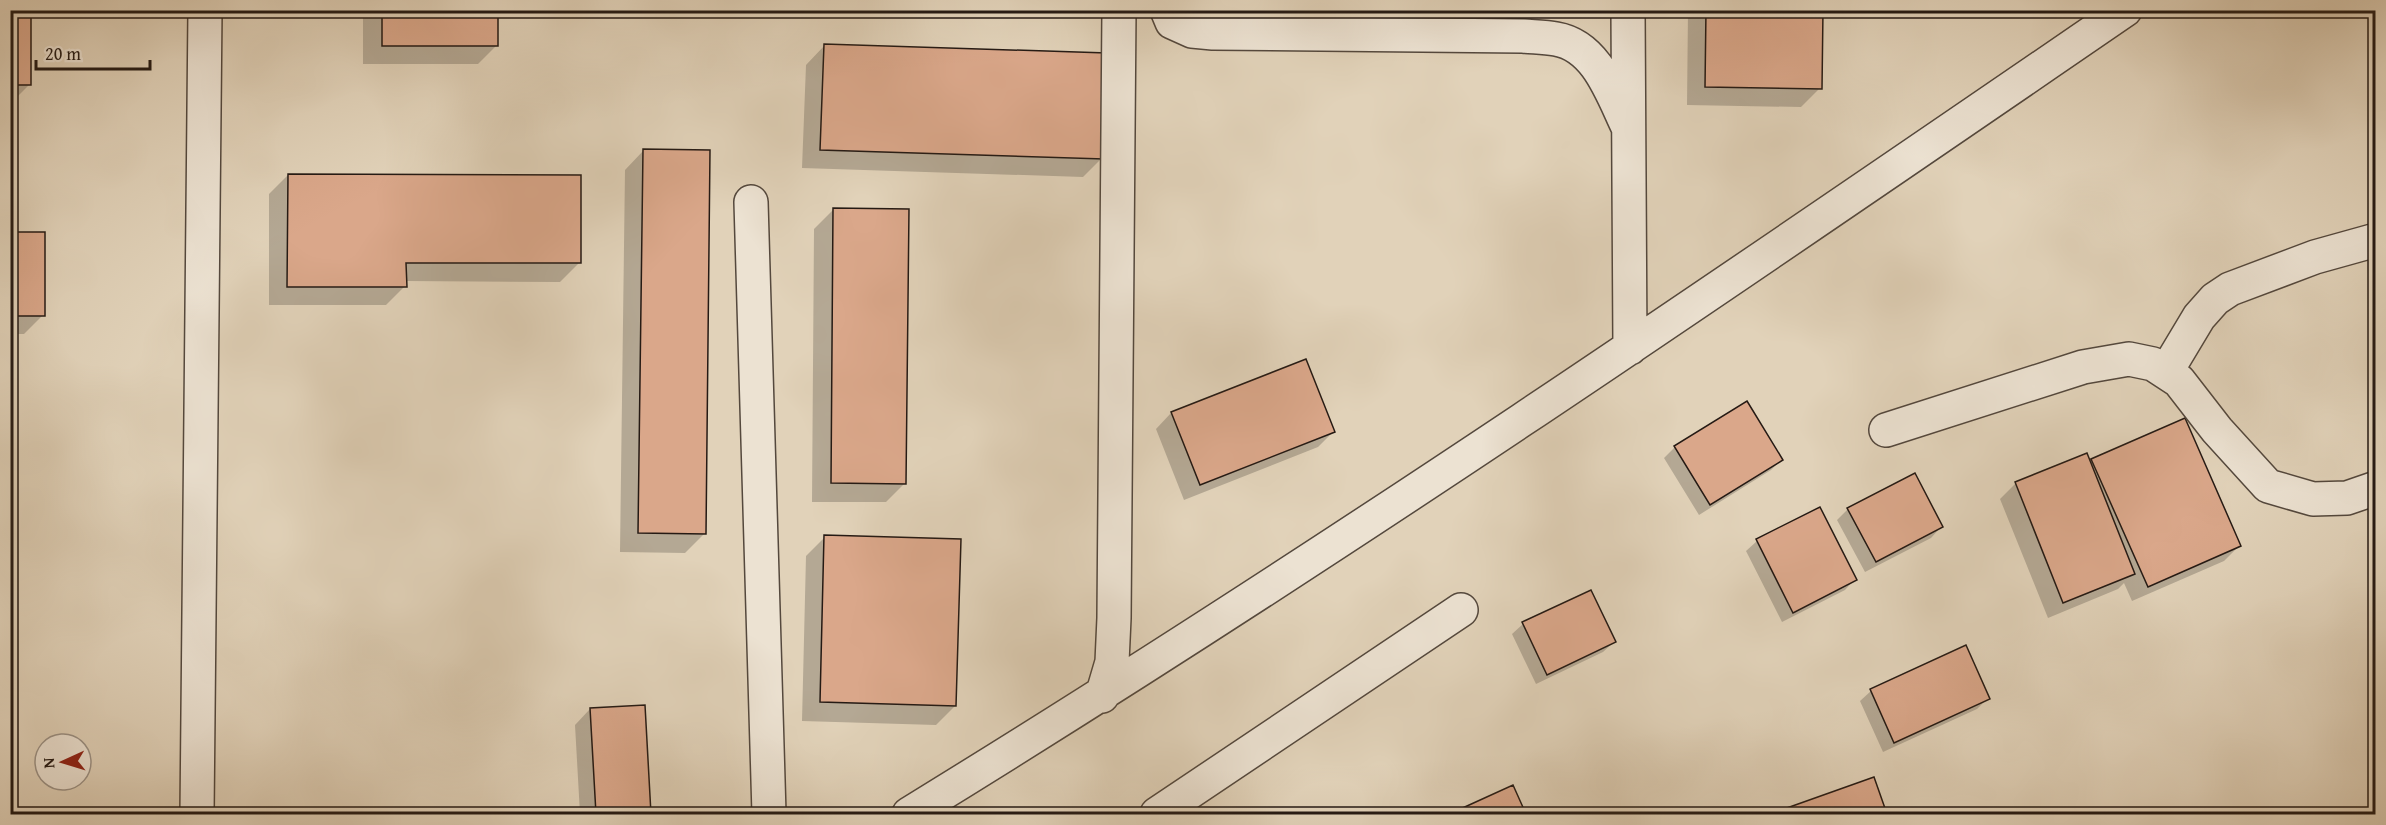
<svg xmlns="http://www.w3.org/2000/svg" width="2386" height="825" font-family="'Gentium Book Plus',serif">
<rect width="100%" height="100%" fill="#e1d2b9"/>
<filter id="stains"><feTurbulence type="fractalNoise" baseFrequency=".00333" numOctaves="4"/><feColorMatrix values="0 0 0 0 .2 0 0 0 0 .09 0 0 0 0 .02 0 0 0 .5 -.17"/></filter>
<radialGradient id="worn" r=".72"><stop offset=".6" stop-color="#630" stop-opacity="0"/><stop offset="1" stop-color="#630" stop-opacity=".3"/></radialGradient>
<!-- shadow -->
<path fill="#0003" d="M 10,10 L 30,84 L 11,103 Z
M 363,10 L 497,10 L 497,45 L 478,64 L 363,64 Z
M 1335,10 L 1510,10 L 1506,15 Z
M 1688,10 L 1821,10 L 1820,88 L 1801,107 L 1687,105 Z
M 824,46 L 1102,158 L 1083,177 L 802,168 L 806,65 Z
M 643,151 L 704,534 L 685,553 L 620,552 L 625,170 Z
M 288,175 L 579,263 L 560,282 L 405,281 L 405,286 L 386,305 L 269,305 L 269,194 Z
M 833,210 L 905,483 L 886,502 L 812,502 L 814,229 Z
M 10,233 L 43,315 L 24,334 L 10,334 Z
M 1305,361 L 1333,432 L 1318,447 L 1184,500 L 1156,429 L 1171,413 Z
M 1675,447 L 1781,460 L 1771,470 L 1699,515 L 1664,458 Z
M 2086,455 L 2089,464 L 2092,461 L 2239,546 L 2224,561 L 2132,601 L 2124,583 L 2118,589 L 2048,618 L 2000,499 L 2015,484 Z
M 1820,509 L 1855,579 L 1845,590 L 1782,622 L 1746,551 L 1757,541 Z
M 1848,509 L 1941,527 L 1931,538 L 1865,572 L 1837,520 Z
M 825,537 L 955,706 L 936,725 L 802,721 L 806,556 Z
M 1523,624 L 1614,642 L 1603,652 L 1536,684 L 1512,634 Z
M 1871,691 L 1988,698 L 1977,709 L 1883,752 L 1860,701 Z
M 644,706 L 650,814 L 580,814 L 575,725 L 590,709 Z
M 1873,779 L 1886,814 L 1781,814 L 1785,810 Z
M 1512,787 L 1524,814 L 1454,814 L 1456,812 Z"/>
<!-- building -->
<path fill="#daa78a" stroke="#251a14" stroke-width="1.5" d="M 10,10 L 31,10 L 31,85 L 10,85 Z
M 382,10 L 498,10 L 498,46 L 382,46 Z
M 1706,10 L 1823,10 L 1822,89 L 1705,87 Z
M 824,44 L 1107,53 L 1104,159 L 820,150 Z
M 643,149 L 710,150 L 706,534 L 638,533 Z
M 288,174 L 581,175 L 581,263 L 406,263 L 407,287 L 287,287 Z
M 833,208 L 909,209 L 906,484 L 831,483 Z
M 10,232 L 45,232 L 45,316 L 10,316 Z
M 1306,359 L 1335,432 L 1200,485 L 1171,412 Z
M 1747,401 L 1783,460 L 1710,505 L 1674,446 Z
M 2185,418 L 2241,546 L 2148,587 L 2091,459 Z
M 2087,453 L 2135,574 L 2063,603 L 2015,482 Z
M 1915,473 L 1943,527 L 1876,562 L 1847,508 Z
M 1820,507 L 1857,580 L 1793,613 L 1756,539 Z
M 824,535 L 961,539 L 956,706 L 820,702 Z
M 1591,590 L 1616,642 L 1547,675 L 1522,622 Z
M 1966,645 L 1990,699 L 1894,743 L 1870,689 Z
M 645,705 L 651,814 L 596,814 L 590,708 Z
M 1874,777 L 1887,814 L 1786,814 L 1784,809 Z
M 1513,785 L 1526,814 L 1457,814 L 1456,811 Z"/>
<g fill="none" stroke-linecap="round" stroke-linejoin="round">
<!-- minor casing -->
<g stroke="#54483d" stroke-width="36">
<path id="minor" d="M 1167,10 L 1172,22 L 1192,31 L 1213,33 L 1523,36 C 1534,37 1545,37 1556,39 C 1597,46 1612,94 1628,127
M 1628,10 L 1630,348
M 751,202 L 769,814
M 2166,372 L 2199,317 L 2215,299 L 2230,289 L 2315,257 L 2376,240
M 1886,430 L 2083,367 L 2129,359 L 2153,364 L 2179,381 L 2217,430 L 2268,486 L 2313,499 L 2347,498 L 2376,488
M 1102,696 L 1112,662 L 1114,618 L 1119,10
M 197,814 L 205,10
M 909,814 C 1323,560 1724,285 2125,10
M 1157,814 L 1461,610"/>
</g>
<!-- minor -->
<use href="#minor" stroke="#ece2d2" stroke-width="33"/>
</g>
<!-- margin -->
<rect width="2386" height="825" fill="none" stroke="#e1d2b9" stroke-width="36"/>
<rect x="12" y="12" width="2362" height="801" fill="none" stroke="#251a14" stroke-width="3"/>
<rect x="18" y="18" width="2350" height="789" fill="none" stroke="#251a14" stroke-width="1.5"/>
<!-- north arrow -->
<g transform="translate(63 762) rotate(266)"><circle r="28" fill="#ece2d2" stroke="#9c9286" stroke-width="1.5"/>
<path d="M0-4.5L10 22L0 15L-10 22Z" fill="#8f2418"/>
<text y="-9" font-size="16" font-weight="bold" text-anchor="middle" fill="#251a14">N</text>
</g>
<!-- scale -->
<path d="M36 60v9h114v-9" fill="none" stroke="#251a14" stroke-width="3"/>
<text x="45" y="60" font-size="18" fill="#251a14" stroke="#ece2d2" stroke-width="4.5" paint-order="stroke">20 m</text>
<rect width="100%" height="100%" filter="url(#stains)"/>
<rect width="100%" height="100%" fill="url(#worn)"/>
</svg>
